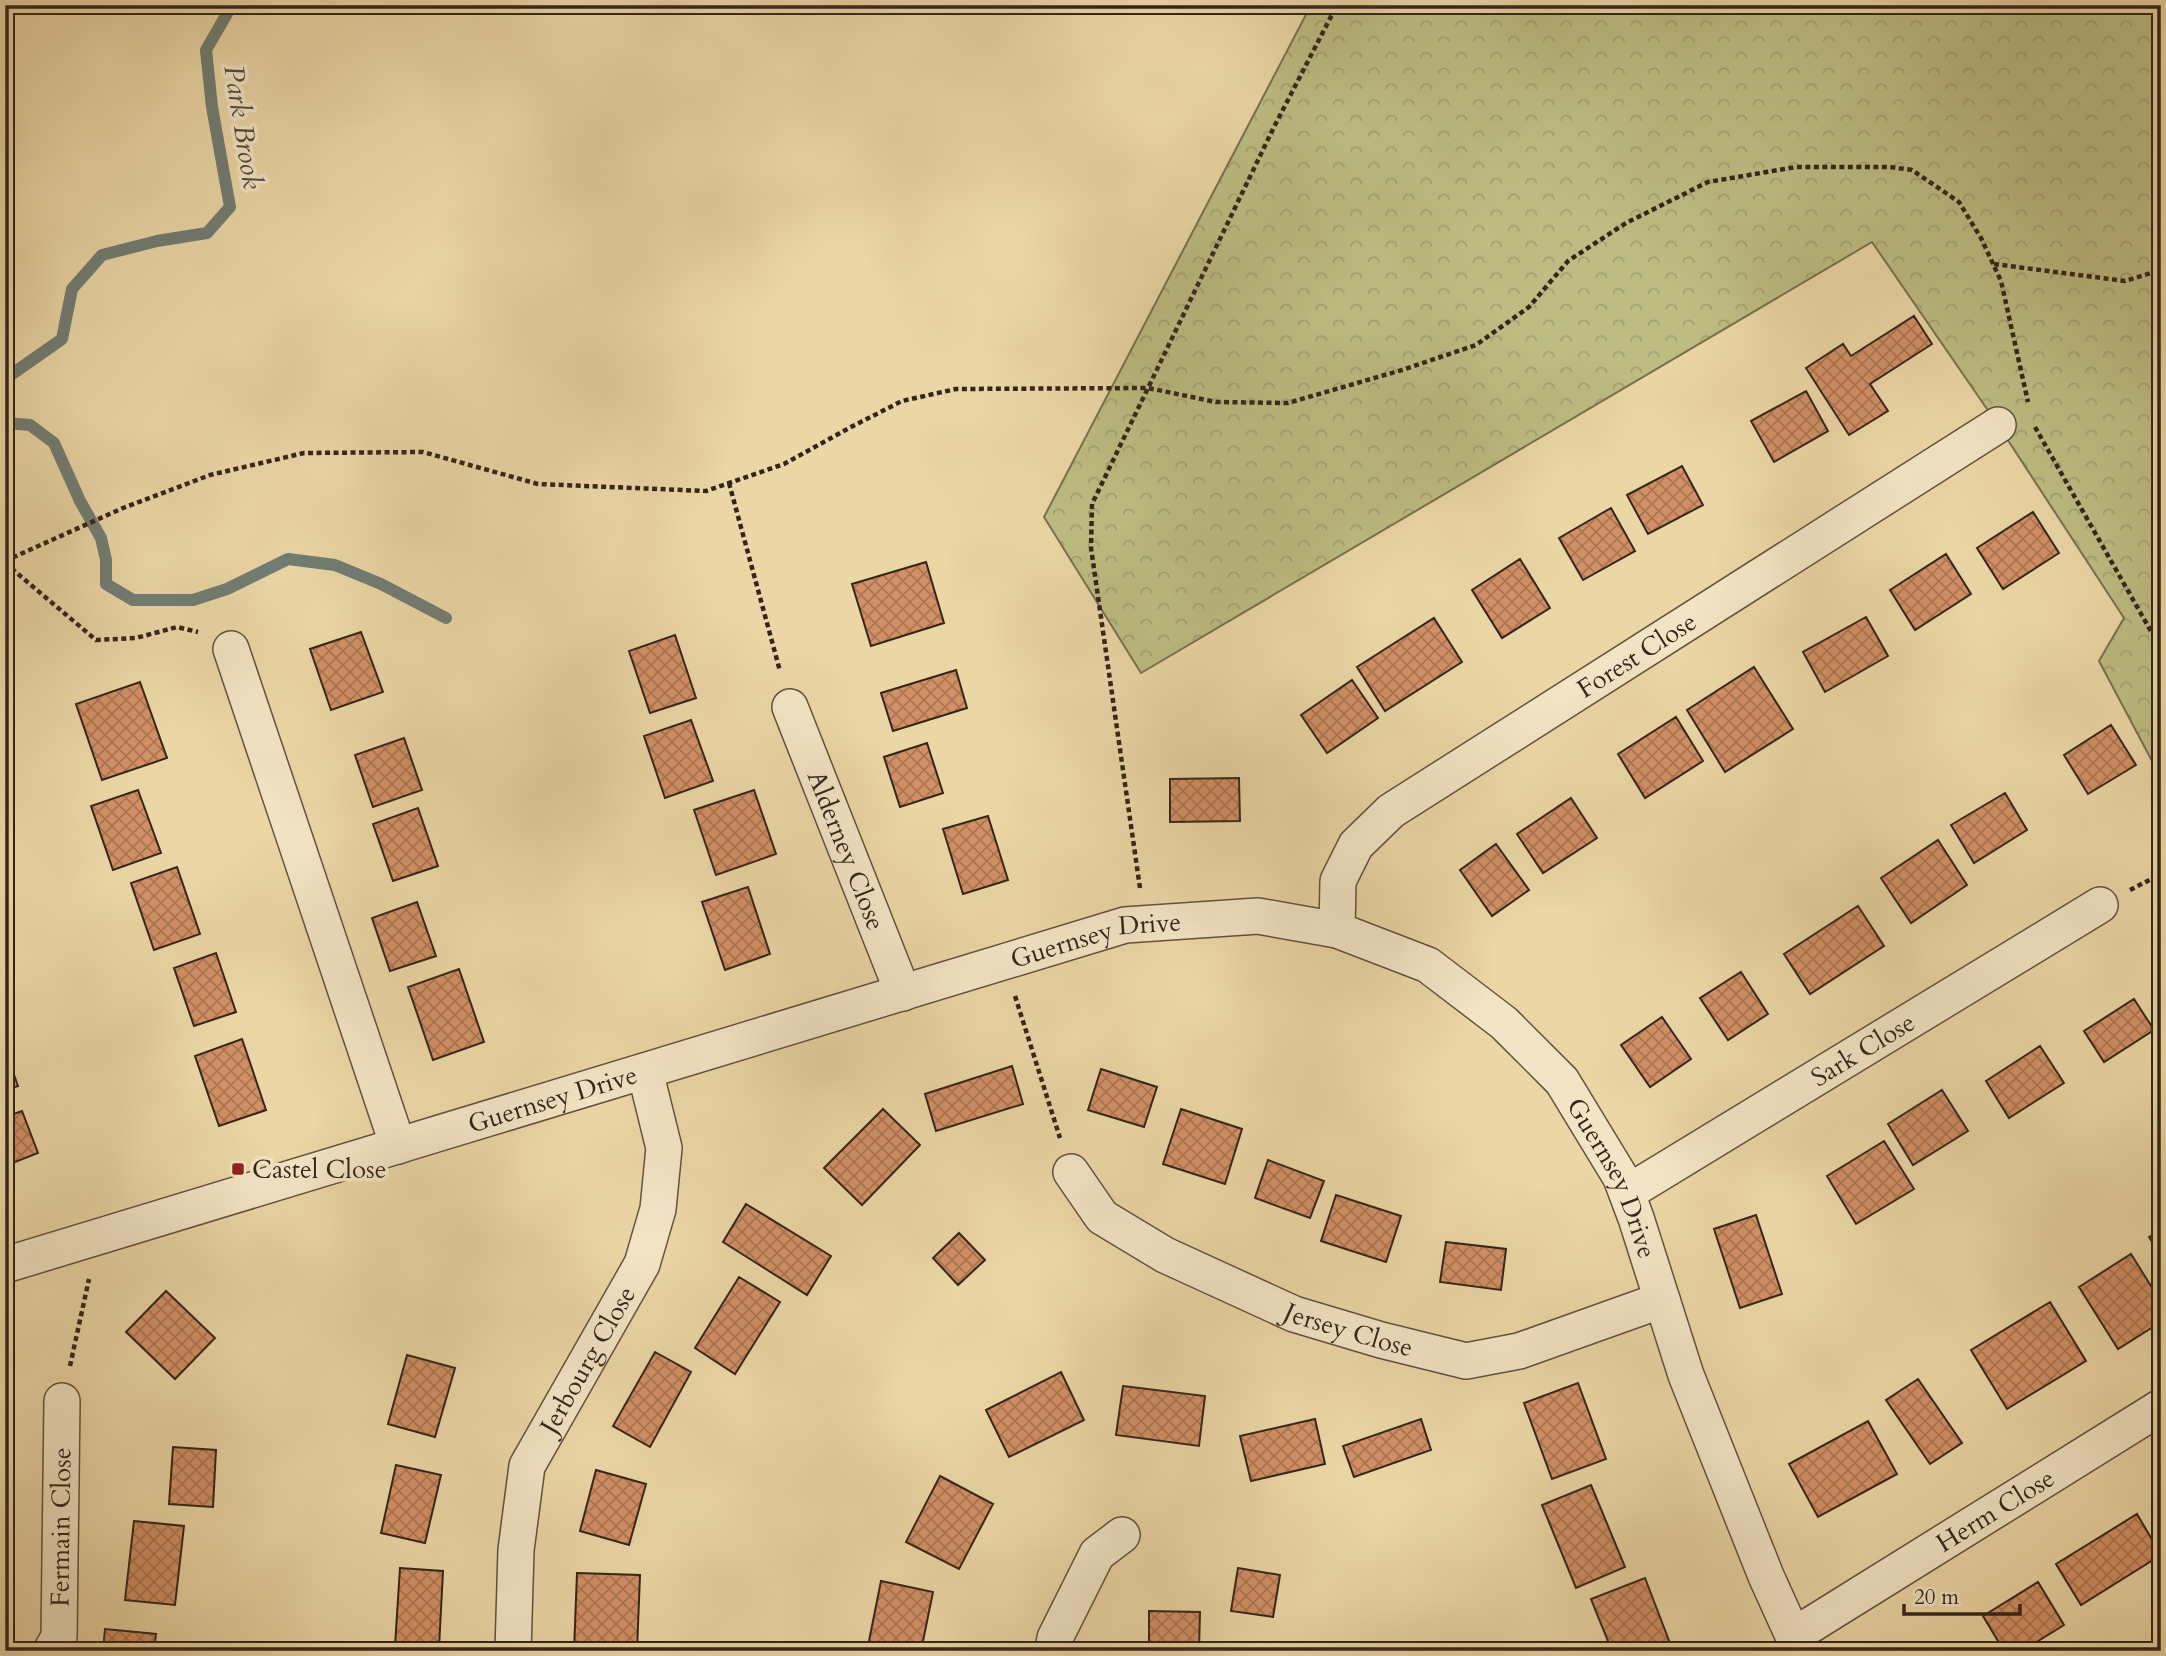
<svg xmlns="http://www.w3.org/2000/svg" width="2166" height="1656" font-family="Cardo,serif">
<defs>
<pattern id="forest-crowns" width="20" height="18" patternUnits="userSpaceOnUse" patternTransform="scale(1.75)"><rect width="20" height="18" fill="#bdbc83"/><path d="M2 6a3 3 0 1 1 6 0M12 15a3 3 0 1 1 6 0" fill="none" stroke="#a3a171"/></pattern>
<pattern id="building-cross-hatch" width="8" height="8" patternUnits="userSpaceOnUse" patternTransform="scale(1.75)"><rect width="8" height="8" fill="#d29065"/><path d="M0 0l8 8M0 8l8-8" fill="none" stroke="#ab7552"/></pattern>
</defs>
<rect width="100%" height="100%" fill="#ebd6a6"/>
<filter id="stains"><feTurbulence type="fractalNoise" baseFrequency=".00286" numOctaves="4"/><feColorMatrix values="0 0 0 0 .2 0 0 0 0 .09 0 0 0 0 .02 0 0 0 .5 -.17"/></filter>
<radialGradient id="worn" r=".72"><stop offset=".6" stop-color="#630" stop-opacity="0"/><stop offset="1" stop-color="#630" stop-opacity=".3"/></radialGradient>
<!-- forest -->
<path fill="url(#forest-crowns)" stroke="#78704e" stroke-width="2" d="M 1311,5 L 2161,5 L 2161,778 L 2099,661 L 2124,618 L 1998,425 L 1872,242 L 1141,673 L 1044,517 Z"/>
<g fill="none" stroke-linecap="round" stroke-linejoin="round">
<!-- stream -->
<path stroke="#717d74" stroke-width="12" d="M 5,379 L 62,339 L 72,289 L 102,255 L 157,241 L 207,233 L 230,207 L 212,107 L 206,50 L 232,5
M 5,423 L 30,425 L 54,443 L 80,501 L 101,538 L 106,560 L 106,584 L 133,600 L 193,600 L 227,589 L 288,559 L 335,565 L 381,584 L 446,618"/>
</g>
<!-- building -->
<path fill="url(#building-cross-hatch)" stroke="#34251a" stroke-width="2" d="M 1914,316 L 1932,344 L 1870,384 L 1888,411 L 1849,435 L 1806,368 L 1843,344 L 1851,356 Z
M 1806,391 L 1828,431 L 1774,462 L 1751,421 Z
M 1682,466 L 1703,505 L 1648,534 L 1627,495 Z
M 1611,508 L 1635,551 L 1583,580 L 1559,538 Z
M 2033,512 L 2059,553 L 2003,589 L 1977,548 Z
M 1946,554 L 1971,594 L 1915,630 L 1890,590 Z
M 1520,559 L 1550,608 L 1502,638 L 1472,590 Z
M 926,562 L 944,623 L 871,646 L 852,584 Z
M 1866,617 L 1888,656 L 1825,692 L 1803,652 Z
M 1434,618 L 1462,662 L 1385,711 L 1357,667 Z
M 361,632 L 383,692 L 331,710 L 310,649 Z
M 675,635 L 696,698 L 650,713 L 629,651 Z
M 1754,667 L 1793,729 L 1725,772 L 1687,710 Z
M 956,670 L 967,708 L 893,731 L 881,693 Z
M 1352,680 L 1378,718 L 1327,753 L 1301,715 Z
M 140,682 L 167,758 L 102,780 L 76,704 Z
M 1676,717 L 1703,761 L 1645,798 L 1618,754 Z
M 691,720 L 713,781 L 665,798 L 644,736 Z
M 2111,725 L 2136,765 L 2088,794 L 2064,755 Z
M 404,738 L 422,790 L 373,807 L 355,755 Z
M 927,743 L 943,793 L 900,807 L 884,757 Z
M 1239,778 L 1240,821 L 1170,822 L 1170,779 Z
M 138,790 L 161,853 L 113,870 L 91,806 Z
M 754,790 L 776,854 L 716,875 L 694,810 Z
M 2005,793 L 2027,830 L 1974,863 L 1951,825 Z
M 1571,798 L 1597,838 L 1543,873 L 1517,834 Z
M 418,808 L 438,866 L 393,881 L 373,824 Z
M 988,816 L 1008,880 L 963,894 L 943,829 Z
M 1938,840 L 1967,885 L 1911,923 L 1881,878 Z
M 1496,844 L 1529,890 L 1492,916 L 1460,870 Z
M 177,867 L 200,934 L 154,950 L 131,883 Z
M 748,887 L 770,954 L 725,970 L 702,902 Z
M 417,902 L 436,956 L 390,971 L 372,918 Z
M 1858,906 L 1884,946 L 1810,994 L 1784,954 Z
M 216,953 L 236,1012 L 194,1026 L 174,968 Z
M 459,969 L 484,1042 L 433,1060 L 408,987 Z
M 1741,972 L 1768,1014 L 1728,1040 L 1700,998 Z
M 2134,999 L 2154,1030 L 2104,1062 L 2084,1031 Z
M 1662,1017 L 1691,1059 L 1650,1087 L 1621,1045 Z
M 242,1039 L 266,1110 L 219,1126 L 195,1056 Z
M 2040,1046 L 2064,1083 L 2009,1118 L 1986,1081 Z
M 5,1049 L 18,1086 L 5,1090 Z
M 1012,1066 L 1023,1104 L 936,1131 L 925,1094 Z
M 1101,1069 L 1157,1087 L 1144,1127 L 1088,1110 Z
M 1942,1090 L 1968,1131 L 1913,1165 L 1888,1124 Z
M 883,1109 L 920,1145 L 862,1205 L 824,1168 Z
M 1181,1109 L 1242,1129 L 1225,1184 L 1163,1164 Z
M 22,1111 L 38,1153 L 5,1166 L 5,1117 Z
M 1884,1141 L 1914,1189 L 1856,1224 L 1827,1176 Z
M 1268,1160 L 1324,1181 L 1310,1218 L 1255,1198 Z
M 1336,1195 L 1401,1216 L 1386,1262 L 1321,1241 Z
M 746,1204 L 831,1256 L 807,1295 L 723,1242 Z
M 1756,1215 L 1782,1294 L 1740,1308 L 1714,1229 Z
M 2161,1230 L 2161,1256 L 2149,1237 Z
M 959,1233 L 985,1260 L 958,1285 L 933,1258 Z
M 1446,1242 L 1506,1249 L 1501,1290 L 1440,1282 Z
M 2131,1254 L 2161,1302 L 2161,1322 L 2118,1349 L 2079,1287 Z
M 739,1277 L 780,1302 L 735,1374 L 695,1348 Z
M 166,1291 L 215,1338 L 175,1379 L 126,1332 Z
M 2050,1302 L 2086,1361 L 2007,1409 L 1971,1350 Z
M 655,1352 L 691,1372 L 650,1447 L 613,1426 Z
M 407,1355 L 455,1368 L 435,1437 L 388,1424 Z
M 1061,1372 L 1084,1420 L 1009,1457 L 986,1410 Z
M 1918,1379 L 1962,1443 L 1930,1464 L 1886,1400 Z
M 1578,1383 L 1606,1459 L 1552,1479 L 1524,1403 Z
M 1123,1386 L 1205,1396 L 1199,1446 L 1116,1435 Z
M 1315,1419 L 1325,1464 L 1251,1481 L 1240,1436 Z
M 1421,1419 L 1431,1450 L 1354,1477 L 1343,1446 Z
M 1868,1421 L 1897,1474 L 1818,1517 L 1789,1464 Z
M 173,1447 L 216,1450 L 213,1507 L 169,1504 Z
M 396,1465 L 441,1475 L 425,1543 L 381,1533 Z
M 596,1470 L 646,1484 L 629,1545 L 580,1531 Z
M 940,1476 L 993,1504 L 959,1569 L 906,1542 Z
M 1591,1485 L 1625,1567 L 1576,1588 L 1542,1505 Z
M 2137,1514 L 2161,1555 L 2081,1605 L 2056,1564 Z
M 134,1521 L 184,1526 L 175,1605 L 125,1600 Z
M 400,1568 L 443,1571 L 439,1648 L 395,1646 Z
M 1238,1568 L 1280,1575 L 1273,1617 L 1231,1611 Z
M 577,1573 L 640,1575 L 637,1651 L 574,1651 Z
M 1645,1578 L 1673,1651 L 1612,1651 L 1591,1599 Z
M 881,1581 L 933,1592 L 921,1651 L 867,1651 Z
M 2038,1582 L 2064,1625 L 2022,1651 L 2004,1651 L 1983,1616 Z
M 1149,1611 L 1200,1612 L 1199,1651 L 1149,1651 Z
M 105,1629 L 156,1634 L 154,1651 L 103,1651 Z"/>
<g fill="none" stroke-linecap="round" stroke-linejoin="round">
<!-- minor casing -->
<g stroke="#62513d" stroke-width="38">
<g id="minor">
<path d="M 231,649 L 398,1146"/>
<path id="s1" d="M 790,707 L 903,993"/>
<path id="s2" d="M 1337,930 L 1338,881 L 1356,845 L 1391,811 L 1998,425"/>
<path id="s3" d="M 1071,1172 L 1102,1217 L 1165,1255 L 1294,1314 L 1381,1340 L 1466,1361 L 1519,1351 L 1662,1300"/>
<path id="s4" d="M 1627,1193 L 2100,905"/>
<path id="s5" d="M 5,1265 L 1125,925 L 1258,916 L 1337,930 L 1428,965 L 1504,1023 L 1562,1081 L 1621,1178 L 1636,1218 L 1686,1375 L 1766,1576 L 1800,1651"/>
<path id="s6" d="M 1793,1636 L 2161,1407"/>
<path id="s7" d="M 51,1651 L 59,1637 L 62,1401"/>
<path id="s8" d="M 513,1651 L 516,1550 L 527,1466 L 642,1264 L 658,1209 L 664,1148 L 645,1071"/>
<path d="M 1053,1651 L 1055,1638 L 1097,1554 L 1122,1535"/>
</g>
</g>
<!-- path -->
<path stroke="#34251a" stroke-width="4.5" stroke-dasharray="5 3.5" stroke-linecap="butt" d="M 1994,264 L 2125,281 L 2161,270
M 2035,427 L 2161,649
M 729,483 L 780,671
M 5,561 L 123,508 L 210,475 L 304,453 L 423,452 L 538,484 L 706,491 L 784,464 L 851,427 L 902,401 L 956,389 L 1148,388 L 1216,402 L 1288,403 L 1402,370 L 1476,345 L 1529,307 L 1568,261 L 1626,223 L 1708,182 L 1796,167 L 1890,167 L 1912,170 L 1959,202 L 1981,238 L 2001,281 L 2028,402
M 5,563 L 96,640 L 136,638 L 177,627 L 198,632
M 1140,888 L 1091,548 L 1092,504 L 1274,127 L 1337,5
M 2130,890 L 2161,874
M 1015,996 L 1060,1138
M 70,1366 L 89,1279"/>
<!-- minor -->
<use href="#minor" stroke="#f2e4c5" stroke-width="35"/>
</g>
<!-- markers -->
<rect fill="#8f2418" stroke="#f2e4c5" stroke-width="2.5" x="231" y="1162" width="14" height="14" rx="3.5"/>
<g text-anchor="middle" dominant-baseline="central" stroke-width="7" stroke-linejoin="round" paint-order="stroke">
<!-- street labels -->
<g font-size="26" fill="#34251a" stroke="#f2e4c5">
<text stroke="none"><textPath href="#s2" startOffset="429">Forest Close</textPath></text>
<text stroke="none"><textPath href="#s1" startOffset="154">Alderney Close</textPath></text>
<text stroke="none"><textPath href="#s5" startOffset="1139">Guernsey Drive</textPath></text>
<text stroke="none"><textPath href="#s4" startOffset="276">Sark Close</textPath></text>
<text stroke="none"><textPath href="#s5" startOffset="572">Guernsey Drive</textPath></text>
<text stroke="none"><textPath href="#s5" startOffset="1769">Guernsey Drive</textPath></text>
<text stroke="none"><textPath href="#s3" startOffset="327">Jersey Close</textPath></text>
<text stroke="none"><textPath href="#s8" startOffset="308">Jerbourg Close</textPath></text>
<text stroke="none"><textPath href="#s6" startOffset="238">Herm Close</textPath></text>
<text stroke="none"><textPath href="#s7" startOffset="126">Fermain Close</textPath></text>
</g>
<!-- poi labels -->
<g font-size="26" fill="#34251a" stroke="#f2e4c5" text-anchor="start">
<text x="252" y="1169">Castel Close</text>
</g>
<!-- water labels -->
<g font-size="28" font-style="italic" fill="#4e4a40" stroke="#f2e4c5">
<text transform="translate(243 127) rotate(81)">Park Brook</text>
</g>
</g>
<!-- margin -->
<rect width="2166" height="1656" fill="none" stroke="#ebd6a6" stroke-width="28"/>
<rect x="7" y="7" width="2152" height="1642" fill="none" stroke="#34251a" stroke-width="3.5"/>
<rect x="14" y="14" width="2138" height="1628" fill="none" stroke="#34251a" stroke-width="2"/>
<!-- scale -->
<path d="M1904 1604v10h116v-10" fill="none" stroke="#34251a" stroke-width="3.5"/>
<text x="1914" y="1604" font-size="21" fill="#34251a" stroke="#f2e4c5" stroke-width="5" paint-order="stroke">20 m</text>
<rect width="100%" height="100%" filter="url(#stains)"/>
<rect width="100%" height="100%" fill="url(#worn)"/>
</svg>
